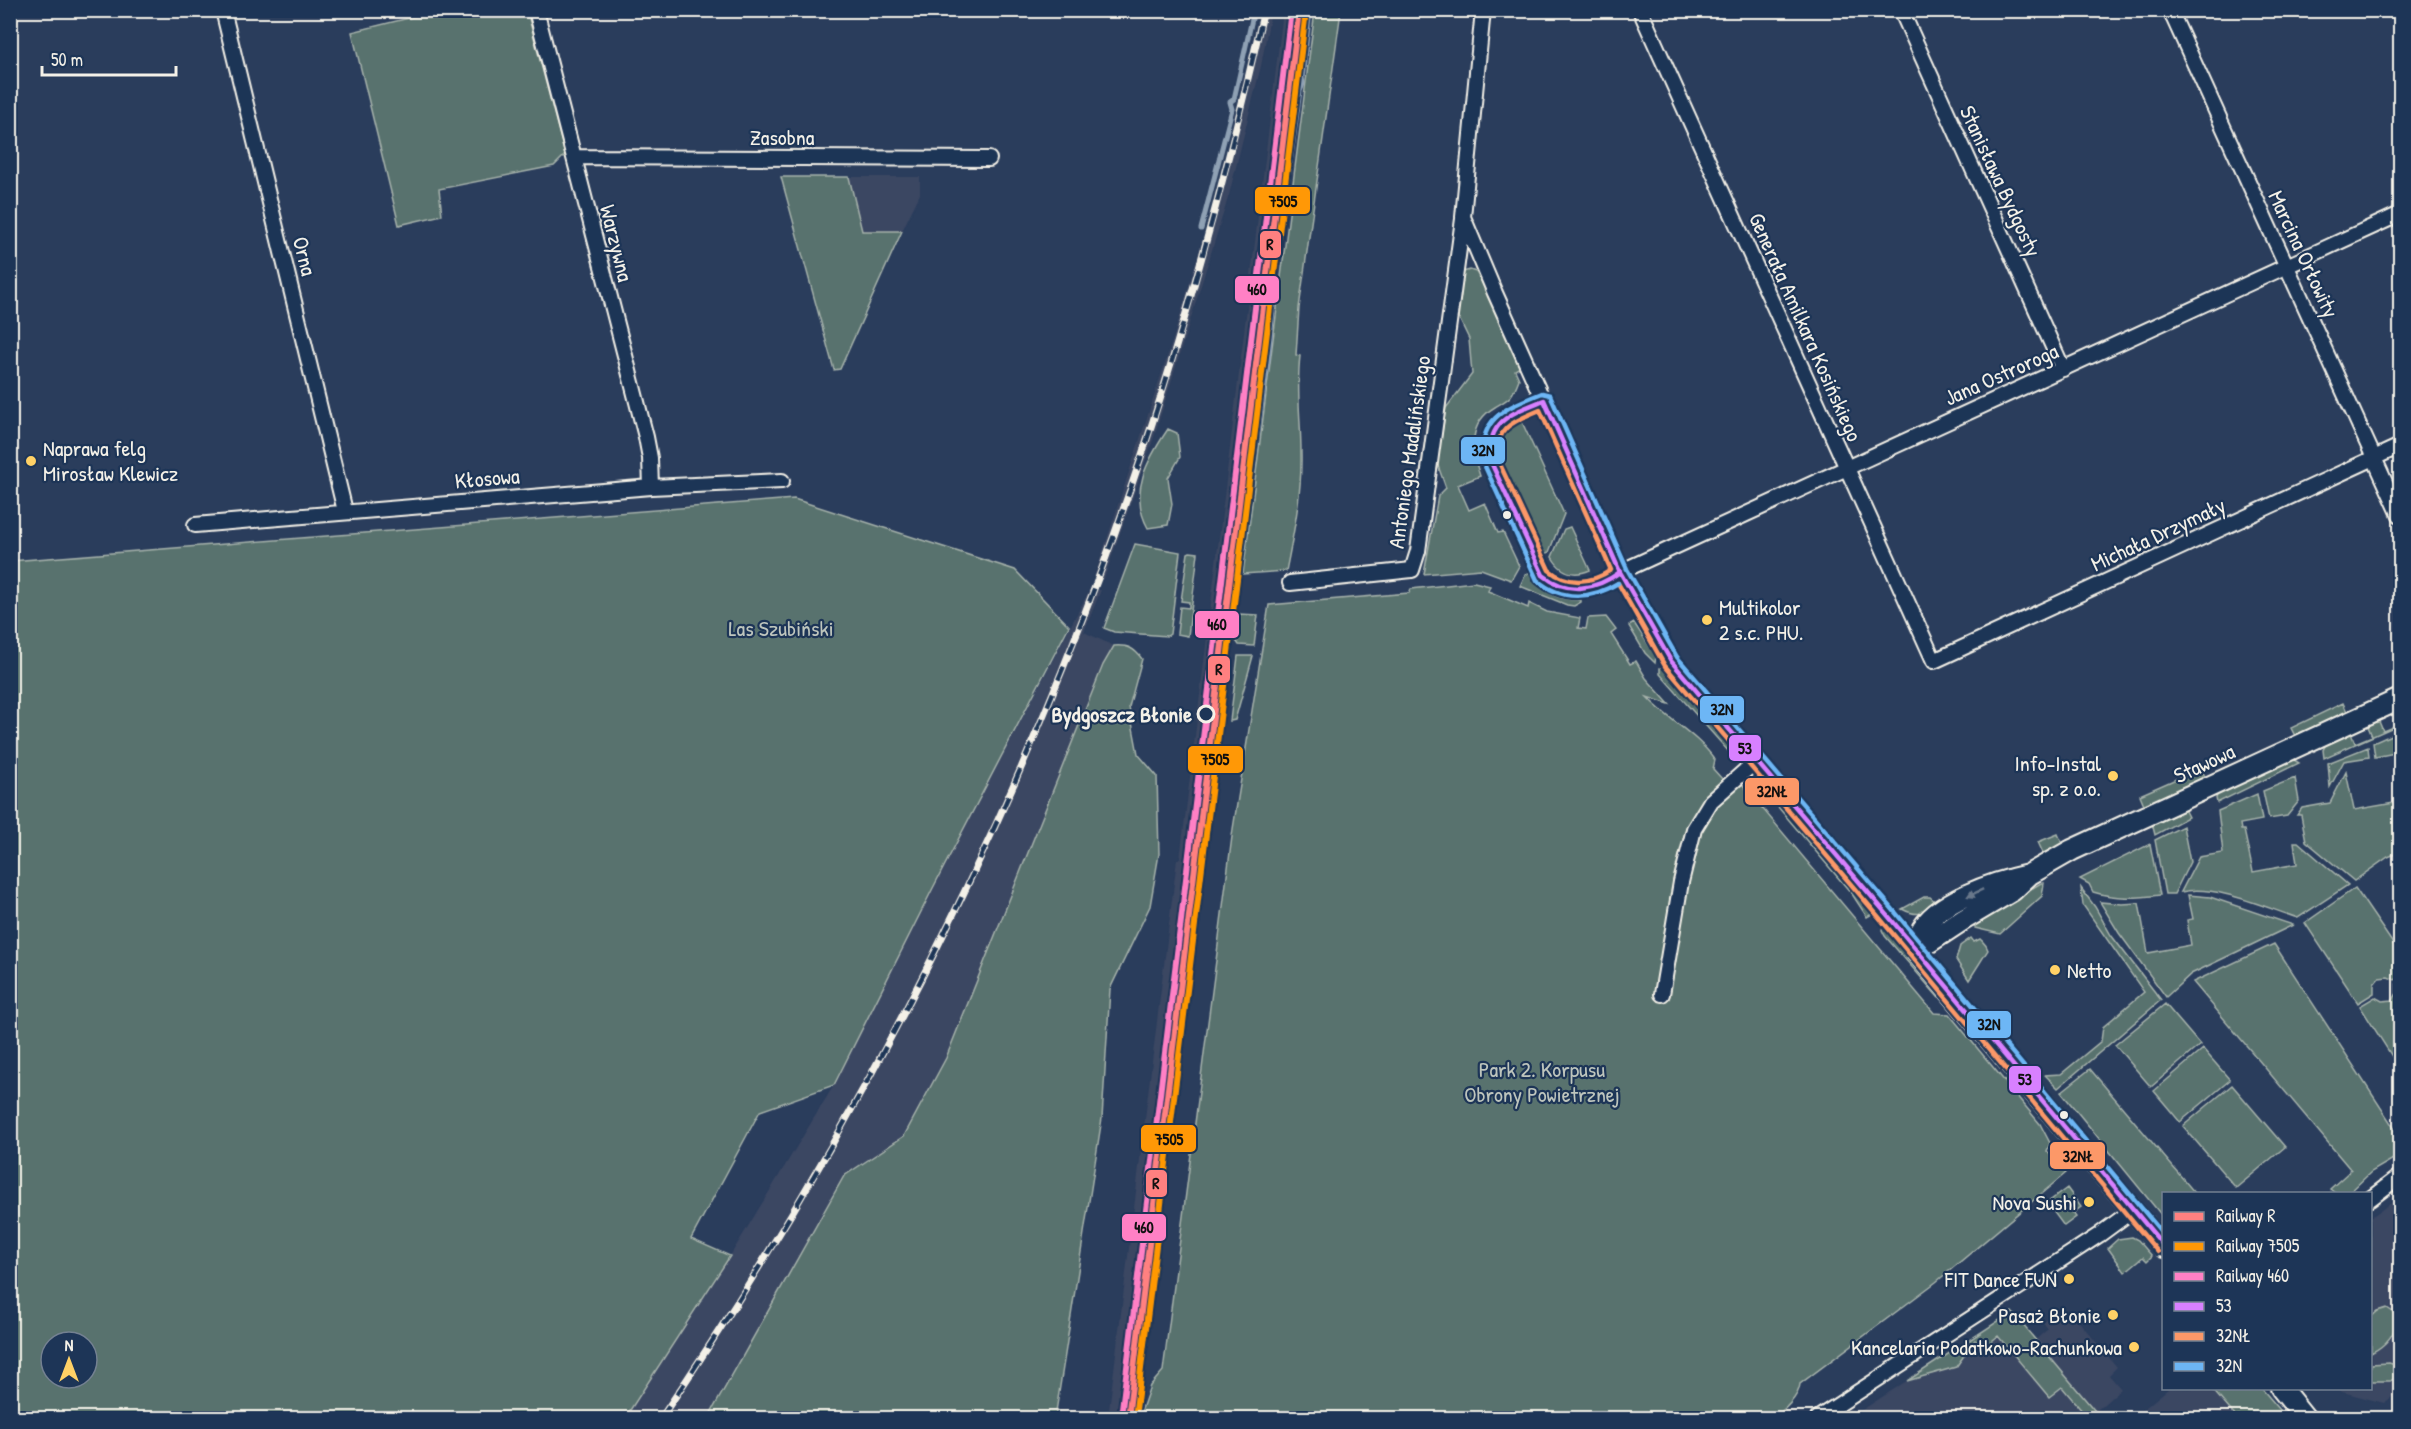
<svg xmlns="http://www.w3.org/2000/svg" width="2411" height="1429" font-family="'Patrick Hand',sans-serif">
<rect width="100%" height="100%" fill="#2a3d5c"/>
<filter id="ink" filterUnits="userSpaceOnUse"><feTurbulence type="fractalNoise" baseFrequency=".0167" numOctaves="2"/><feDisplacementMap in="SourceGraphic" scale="12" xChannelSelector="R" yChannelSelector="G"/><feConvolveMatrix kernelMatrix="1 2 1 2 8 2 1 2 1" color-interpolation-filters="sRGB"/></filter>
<g filter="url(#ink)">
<!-- built -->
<path fill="#3a4662" d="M 1260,11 L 1271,11 L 1261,66 L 1229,195 L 1154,437 L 1104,579 L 1094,578 L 1173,339 L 1217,192 Z
M 1283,11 L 1306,11 L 1163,1168 L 1167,1169 L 1135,1418 L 1108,1418 L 1177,859 L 1180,859 Z
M 849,177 L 920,177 L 920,194 L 902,231 L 862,231 Z
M 1090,589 L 1101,590 L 1084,632 L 1114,646 L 1103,665 L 946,1058 L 904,1136 L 844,1176 L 708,1418 L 625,1418 L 730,1256 L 834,1085 L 933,888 Z
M 2400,1197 L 2400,1391 L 2384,1403 L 2331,1389 L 2370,1388 L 2371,1217 Z
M 2012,1312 L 2035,1340 L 2048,1329 L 2043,1323 L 2057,1312 L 2062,1318 L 2071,1312 L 2117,1367 L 2109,1375 L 2121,1389 L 2096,1411 L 2101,1418 L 1850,1418 Z
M 2169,1388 L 2212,1389 L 2236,1416 L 2239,1414 L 2243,1418 L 2133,1418 Z"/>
<!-- green -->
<path fill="#59726e" stroke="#a6b2ab" stroke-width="1.5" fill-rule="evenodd" d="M 437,11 L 527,11 L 565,155 L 554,166 L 439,189 L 442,215 L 399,225 L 352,32 Z
M 1315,11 L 1341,11 L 1299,308 L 1296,355 L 1300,356 C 1296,389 1301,420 1301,453 C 1302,493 1294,531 1286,571 L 1243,574 Z
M 781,177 L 849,177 L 862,231 L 902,231 L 840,369 L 834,370 Z
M 1470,270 L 1476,272 L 1482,283 L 1520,367 L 1515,370 L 1519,379 C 1512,398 1510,398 1495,407 C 1468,423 1471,450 1480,476 L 1458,485 L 1469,510 L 1485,503 L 1498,533 L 1503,532 L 1519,566 L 1511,580 L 1481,569 L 1424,574 L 1438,496 L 1446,488 L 1437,463 L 1446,408 L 1472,374 L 1469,339 L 1457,314 L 1460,276 L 1463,272 Z
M 1522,422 L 1564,514 L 1549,552 L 1544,554 C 1534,533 1494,458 1500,439 C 1504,430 1514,426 1522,422 Z
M 1168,429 L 1177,433 L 1180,457 L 1168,478 L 1172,504 L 1168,525 L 1148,528 C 1128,492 1148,459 1168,429 Z
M 794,499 L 1015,570 L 1069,626 L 933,888 L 834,1085 L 760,1111 L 691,1239 L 730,1256 L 625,1418 L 11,1418 L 11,561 ZM 51,1342 L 87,1342 L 87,1378 L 51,1378 Z
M 1570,527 L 1590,570 C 1573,577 1561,573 1552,557 L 1564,529 Z
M 1135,544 L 1180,552 L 1170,634 L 1167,636 L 1114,632 L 1104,628 Z
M 1190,552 L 1198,553 L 1188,636 L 1177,634 L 1180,607 L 1189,608 L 1189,602 L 1181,601 L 1188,553 Z
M 1530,572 C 1541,592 1559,601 1581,600 L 1581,602 L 1574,606 L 1567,605 L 1520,586 L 1525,575 Z
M 1474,582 L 1490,586 L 1488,591 L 1528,608 L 1529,603 L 1547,612 L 1580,618 L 1578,628 L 1586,629 L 1588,618 L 1606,617 L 1616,630 L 1611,634 L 1630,664 L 1636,661 L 1646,678 L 1669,704 L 1647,697 C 1668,720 1697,734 1715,760 L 1713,769 L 1733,791 L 1742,784 L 1934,1013 L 1949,1014 L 2040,1124 L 2050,1143 L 2047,1151 L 2066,1173 L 1936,1282 L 1800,1384 C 1799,1397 1783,1412 1772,1418 L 1139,1418 L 1150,1386 L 1163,1371 L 1233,829 L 1269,605 L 1409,593 L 1411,589 Z
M 1238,614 L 1258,615 L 1254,646 L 1239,645 L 1235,639 Z
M 1634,623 L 1656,656 L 1655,663 L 1645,653 L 1629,626 Z
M 1114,646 C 1128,645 1134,648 1142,659 L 1129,707 L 1138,754 L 1157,776 L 1159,854 L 1150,906 L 1110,989 L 1102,1118 L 1055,1418 L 708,1418 L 844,1176 L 904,1136 L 946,1058 L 1103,665 Z
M 1238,656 L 1253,656 L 1235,720 L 1230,721 Z
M 1660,668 L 1663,668 L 1736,753 L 1737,761 L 1660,674 Z
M 2343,703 L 2348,714 L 2296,738 L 2291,728 Z
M 2378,719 L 2383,731 L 2400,724 L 2324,758 L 2323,750 L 2328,740 L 2350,731 L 2355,743 L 2372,736 L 2367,724 Z
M 2400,731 L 2400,752 L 2375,757 L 2373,743 Z
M 2368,747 L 2369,757 L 2344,761 L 2330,787 L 2328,763 Z
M 2291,758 L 2299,763 L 2217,803 L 2216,798 L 2218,793 Z
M 2201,768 L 2206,779 L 2145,807 L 2140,795 Z
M 2346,772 L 2354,810 L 2400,802 L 2400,852 L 2388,857 L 2354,881 L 2306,841 L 2301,815 L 2297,815 L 2302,808 L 2330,803 Z
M 2295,778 L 2299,801 L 2287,816 L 2269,819 L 2263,791 Z
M 1754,779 L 1764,786 L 1874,913 L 1867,917 L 1852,894 Z
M 2257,794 L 2262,820 L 2240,824 L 2241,830 L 2244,830 L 2253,872 L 2297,864 L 2294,842 L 2298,842 L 2348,885 L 2298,918 C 2264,907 2215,884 2181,892 L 2199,857 L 2223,853 L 2218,811 Z
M 2184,809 L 2188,817 L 2155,835 L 2152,823 Z
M 2183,826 L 2190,862 L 2174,894 L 2165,894 L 2155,840 Z
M 2058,834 L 2063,845 L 2043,853 L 2038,842 Z
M 2150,844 L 2160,895 C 2136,898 2116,899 2093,892 L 2089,884 L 2080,879 Z
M 2041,883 L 2044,883 L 2042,896 L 2000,934 L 1975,928 L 1972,924 Z
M 2081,888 L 2095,907 L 2111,935 L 2161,1000 L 2058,1088 L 2045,1075 L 2061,1074 L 2101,1041 L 2103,1027 L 2144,992 L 2083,905 Z
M 2355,888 L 2400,954 L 2400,976 L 2395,980 L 2388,977 L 2379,978 L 2374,984 L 2374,993 L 2358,1003 L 2305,923 Z
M 2188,895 L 2210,897 L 2293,925 L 2191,974 L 2166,997 L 2119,933 L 2100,902 L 2122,904 L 2139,903 L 2148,953 L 2191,945 L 2187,920 L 2193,919 Z
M 1924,897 L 1930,897 L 1939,905 C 1925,914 1917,917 1902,909 Z
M 1883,926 L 1940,995 L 1938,997 L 1885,936 L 1882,930 Z
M 1971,938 L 1974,942 L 1980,939 C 1984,943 1986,944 1988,950 L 1969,980 L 1956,960 L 1960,946 Z
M 2274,944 L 2400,1137 L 2400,1155 L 2371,1172 L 2349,1193 L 2335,1193 L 2330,1189 L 2351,1170 L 2193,982 Z
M 2400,982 L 2400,1069 L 2360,1006 L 2375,997 L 2382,1001 L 2393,1000 L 2397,993 L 2397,984 Z
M 2165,1004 L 2200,1045 L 2151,1087 L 2115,1045 Z
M 2203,1049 L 2230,1080 L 2180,1122 L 2154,1091 Z
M 2090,1069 L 2195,1193 L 2164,1194 L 2163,1217 L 2061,1092 Z
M 2232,1085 L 2285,1147 L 2236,1188 L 2183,1126 Z
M 2067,1188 L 2081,1207 L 2073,1213 L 2076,1217 L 2064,1226 L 2047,1203 Z
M 2132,1237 L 2138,1240 L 2152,1256 L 2147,1261 L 2143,1257 L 2125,1272 L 2108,1248 L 2118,1239 Z
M 2387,1308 L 2396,1314 C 2399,1332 2385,1346 2371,1353 L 2371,1317 L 2378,1311 Z
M 2012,1312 L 2095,1411 L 2096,1413 L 2088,1418 L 2062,1387 L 2049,1397 L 1998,1336 L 1982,1349 L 1975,1340 L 1956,1367 L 1907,1381 Z
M 2389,1363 L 2399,1366 L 2400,1376 L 2390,1381 L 2371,1381 L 2371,1364 Z
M 2212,1389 L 2262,1389 L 2287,1418 L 2281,1415 L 2277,1418 L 2243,1418 L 2239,1415 L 2236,1417 Z"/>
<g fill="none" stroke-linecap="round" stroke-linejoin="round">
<!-- stream -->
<path stroke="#8fa1b4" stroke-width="5" d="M 1201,229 L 1232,109 L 1230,102 L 1234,99 L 1254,10
M 1239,573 L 1247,520 L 1246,512 L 1268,360 L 1280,236 L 1300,91 L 1303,84 L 1302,78 L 1310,10"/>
<!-- street casing -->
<g stroke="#f4f1e8" stroke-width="18">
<path id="street" d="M 223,10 L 345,511
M 536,10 L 646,437 L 650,458 L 651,487
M 1483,10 L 1463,217 L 1495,293 L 1620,572 L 1669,658 L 1884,911 L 1916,951
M 1640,10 L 1934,661 L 2400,446
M 1901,10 L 2063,369
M 2170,10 L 2400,515
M 574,157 L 989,159
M 195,525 L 651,487 L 782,481
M 1620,572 L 2400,214
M 1290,583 L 1412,570 L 1418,551 L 1463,219
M 1662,994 L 1681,882 L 1694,829 L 1711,801 L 1756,761
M 2370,1199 L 2400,1176
M 1818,1418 L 2099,1235 L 2133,1210"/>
</g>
<!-- secondary casing -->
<g stroke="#f4f1e8" stroke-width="24">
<path id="secondary" d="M 1916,951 L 1963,920 L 2012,891 L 2030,874 L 2072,850 L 2400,699
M 1916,951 L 2164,1247
M 1916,951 C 1917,946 1918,939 1920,933 C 1935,901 1996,882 2028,875
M 2281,1388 L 2305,1418"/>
</g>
<!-- street -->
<use href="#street" stroke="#1d3557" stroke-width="14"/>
<!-- secondary -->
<use href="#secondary" stroke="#1d3557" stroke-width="20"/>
<!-- rail casing -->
<g stroke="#f4f1e8" stroke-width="7">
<path id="rail" d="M 661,1418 C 841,1154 990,868 1102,568 C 1170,386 1221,199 1264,10"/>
</g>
<!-- rail -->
<use href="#rail" stroke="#1d3557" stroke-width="4.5" stroke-dasharray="14" stroke-linecap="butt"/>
<!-- bus-1 casing -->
<g stroke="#1d3557" stroke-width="9">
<path id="bus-1" d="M 1544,400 L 1620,572 C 1596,590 1567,595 1543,575 L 1490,460 C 1487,420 1512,413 1544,400 Z
M 1620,572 L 1671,661 L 1884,911 L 2164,1246"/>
</g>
<!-- bus-2 casing -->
<g stroke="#1d3557" stroke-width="9">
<path id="bus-2" d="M 1540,410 L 1611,570 C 1592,583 1568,586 1549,570 L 1497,458 C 1495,426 1515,421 1540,410 Z
M 1618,583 L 1665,666 L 1878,916 L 2158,1252"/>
</g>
<!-- bus-3 casing -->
<g stroke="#1d3557" stroke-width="9">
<path id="bus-3" d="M 1618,583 C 1591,600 1561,601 1537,580 L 1483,462 C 1478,417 1506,408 1542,393 L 1550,395 L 1627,569 L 1677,657 L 1890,906 L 2164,1235"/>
</g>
<!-- bus-1 -->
<use href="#bus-1" stroke="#d880ff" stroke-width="4.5"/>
<!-- bus-2 -->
<use href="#bus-2" stroke="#fc9868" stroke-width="4.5"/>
<!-- bus-3 -->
<use href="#bus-3" stroke="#6db6f5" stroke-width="4.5"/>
<!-- rail-1 casing -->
<g stroke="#1d3557" stroke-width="10">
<path id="rail-1" d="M 1128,1418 L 1299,10"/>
</g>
<!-- rail-2 casing -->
<g stroke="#1d3557" stroke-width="10">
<path id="rail-2" d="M 1135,1418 L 1306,11"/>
</g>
<!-- rail-3 casing -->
<g stroke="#1d3557" stroke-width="10">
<path id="rail-3" d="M 1121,1417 L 1291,10"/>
</g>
<!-- rail-1 -->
<use href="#rail-1" stroke="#ff8080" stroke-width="6"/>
<!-- rail-2 -->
<use href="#rail-2" stroke="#ff9806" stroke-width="6"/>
<!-- rail-3 -->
<use href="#rail-3" stroke="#ff80c5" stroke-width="6"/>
</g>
<!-- one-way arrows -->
<defs><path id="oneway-solid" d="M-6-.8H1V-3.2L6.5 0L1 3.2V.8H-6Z" transform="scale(1.5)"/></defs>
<use fill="#68778a" href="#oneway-solid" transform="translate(1975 893) rotate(155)"/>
</g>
<!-- markers -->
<g fill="#ffd166" stroke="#1d3557" stroke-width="2">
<circle cx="31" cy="461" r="6"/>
<circle cx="1707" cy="620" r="6"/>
<circle cx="2113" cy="776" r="6"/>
<circle cx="2055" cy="970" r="6"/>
<circle cx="2089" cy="1202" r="6"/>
<circle cx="2069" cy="1279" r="6"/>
<circle cx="2113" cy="1315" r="6"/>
<circle cx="2134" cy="1347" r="6"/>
</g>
<g fill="#f4f1e8" stroke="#1d3557" stroke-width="2">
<circle cx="1507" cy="515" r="5"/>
<circle cx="2064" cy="1115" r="5"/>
</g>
<circle fill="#1d3557" stroke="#f4f1e8" stroke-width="3" cx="1206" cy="714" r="8"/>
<g text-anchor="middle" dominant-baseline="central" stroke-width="4.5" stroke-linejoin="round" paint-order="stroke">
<!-- street labels -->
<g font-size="22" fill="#f4f1e8" stroke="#1d3557">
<text x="782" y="137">Zasobna</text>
<text transform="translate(2001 181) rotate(65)">Stanisława Bydgosty</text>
<text transform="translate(617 243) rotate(76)">Warzywna</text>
<text transform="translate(2304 254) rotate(65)">Marcina Orłowity</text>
<text transform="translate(305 256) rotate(76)">Orna</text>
<text transform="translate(1806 327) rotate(66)">Generała Amilkara Kosińskiego</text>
<text transform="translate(2001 374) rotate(-24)">Jana Ostroroga</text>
<text transform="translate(1409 452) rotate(-82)">Antoniego Madalińskiego</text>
<text transform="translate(487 478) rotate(-5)">Kłosowa</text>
<text transform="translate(2158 534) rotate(-25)">Michała Drzymały</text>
<text transform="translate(2204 763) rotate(-25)">Stawowa</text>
</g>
<!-- poi labels -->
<g font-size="22" fill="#f4f1e8" stroke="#1d3557" text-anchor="end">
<text x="43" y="448" text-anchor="start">Naprawa felg<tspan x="43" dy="25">Mirosław Klewicz</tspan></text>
<text x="1719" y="607" text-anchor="start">Multikolor<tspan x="1719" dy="25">2 s.c. PHU.</tspan></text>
<text x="2101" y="763">Info-Instal<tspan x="2101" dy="25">sp. z o.o.</tspan></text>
<text x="2067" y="970" text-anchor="start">Netto</text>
<text x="2077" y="1202">Nova Sushi</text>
<text x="2057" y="1279">FIT Dance FUN</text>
<text x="2101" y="1315">Pasaż Błonie</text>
<text x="2122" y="1347">Kancelaria Podatkowo-Rachunkowa</text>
</g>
<!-- park labels -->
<g font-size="22" fill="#bec5bd" stroke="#1d3557">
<text x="781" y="628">Las Szubiński</text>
<text x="1542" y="1069">Park 2. Korpusu<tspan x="1542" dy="25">Obrony Powietrznej</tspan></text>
</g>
<!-- stop labels -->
<g font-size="22" font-weight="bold" fill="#f4f1e8" stroke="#1d3557" text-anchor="end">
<text x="1192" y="714">Bydgoszcz Błonie</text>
</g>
</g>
<g stroke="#1d3557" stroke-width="2">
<rect x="1254" y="186" width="57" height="29" rx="6" fill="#ff9806"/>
<rect x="1259" y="230" width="23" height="29" rx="6" fill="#ff8080"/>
<rect x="1234" y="275" width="46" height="29" rx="6" fill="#ff80c5"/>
<rect x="1460" y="436" width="46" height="29" rx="6" fill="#6db6f5"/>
<rect x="1194" y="610" width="46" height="29" rx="6" fill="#ff80c5"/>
<rect x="1207" y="655" width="24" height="29" rx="6" fill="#ff8080"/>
<rect x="1699" y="695" width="46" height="29" rx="6" fill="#6db6f5"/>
<rect x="1728" y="734" width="34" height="28" rx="6" fill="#d880ff"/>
<rect x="1187" y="745" width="57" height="29" rx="6" fill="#ff9806"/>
<rect x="1744" y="777" width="56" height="29" rx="6" fill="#fc9868"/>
<rect x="1966" y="1010" width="46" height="29" rx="6" fill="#6db6f5"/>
<rect x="2008" y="1065" width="34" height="29" rx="6" fill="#d880ff"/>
<rect x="1140" y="1124" width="57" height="29" rx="6" fill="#ff9806"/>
<rect x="2049" y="1141" width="57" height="29" rx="6" fill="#fc9868"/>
<rect x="1145" y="1169" width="23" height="29" rx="6" fill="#ff8080"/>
<rect x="1121" y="1213" width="46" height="29" rx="6" fill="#ff80c5"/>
</g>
<g font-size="16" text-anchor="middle" font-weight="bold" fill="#111">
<text x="1283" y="207">7505</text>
<text x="1270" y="250">R</text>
<text x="1257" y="295">460</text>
<text x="1483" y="456">32N</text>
<text x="1217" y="630">460</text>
<text x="1219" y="675">R</text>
<text x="1722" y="715">32N</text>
<text x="1745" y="754">53</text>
<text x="1215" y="765">7505</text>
<text x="1772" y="797">32NŁ</text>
<text x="1989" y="1030">32N</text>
<text x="2025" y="1085">53</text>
<text x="1169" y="1145">7505</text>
<text x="2078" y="1162">32NŁ</text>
<text x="1156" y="1189">R</text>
<text x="1144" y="1233">460</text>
</g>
<!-- margin -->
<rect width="2411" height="1429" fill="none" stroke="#1d3557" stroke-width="36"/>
<rect x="18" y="18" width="2375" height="1393" fill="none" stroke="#f4f1e8" stroke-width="2" filter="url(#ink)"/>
<!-- legend -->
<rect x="2162" y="1192" width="210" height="198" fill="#1d3557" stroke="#738091" stroke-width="1.5"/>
<rect x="2174" y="1212" width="30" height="9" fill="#ff8080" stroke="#738091" stroke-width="1.5"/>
<text x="2216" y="1222" font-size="18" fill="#f4f1e8">Railway R</text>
<rect x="2174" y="1242" width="30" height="9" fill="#ff9806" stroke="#738091" stroke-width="1.5"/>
<text x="2216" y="1252" font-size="18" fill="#f4f1e8">Railway 7505</text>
<rect x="2174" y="1272" width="30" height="9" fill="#ff80c5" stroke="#738091" stroke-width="1.5"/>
<text x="2216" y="1282" font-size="18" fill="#f4f1e8">Railway 460</text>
<rect x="2174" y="1302" width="30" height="9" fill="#d880ff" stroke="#738091" stroke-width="1.5"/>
<text x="2216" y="1312" font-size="18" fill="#f4f1e8">53</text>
<rect x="2174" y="1332" width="30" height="9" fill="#fc9868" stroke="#738091" stroke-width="1.5"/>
<text x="2216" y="1342" font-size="18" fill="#f4f1e8">32NŁ</text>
<rect x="2174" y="1362" width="30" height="9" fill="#6db6f5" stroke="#738091" stroke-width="1.5"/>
<text x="2216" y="1372" font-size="18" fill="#f4f1e8">32N</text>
<!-- north arrow -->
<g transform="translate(69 1360)"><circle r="28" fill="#1d3557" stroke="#738091" stroke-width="1.5"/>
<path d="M0-4.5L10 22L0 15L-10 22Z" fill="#ffd166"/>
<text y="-9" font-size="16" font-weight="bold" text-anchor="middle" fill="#f4f1e8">N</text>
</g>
<!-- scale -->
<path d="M42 66v9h134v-9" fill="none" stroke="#f4f1e8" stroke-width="3"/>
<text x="51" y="66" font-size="18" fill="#f4f1e8" stroke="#1d3557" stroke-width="4.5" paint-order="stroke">50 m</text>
</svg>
